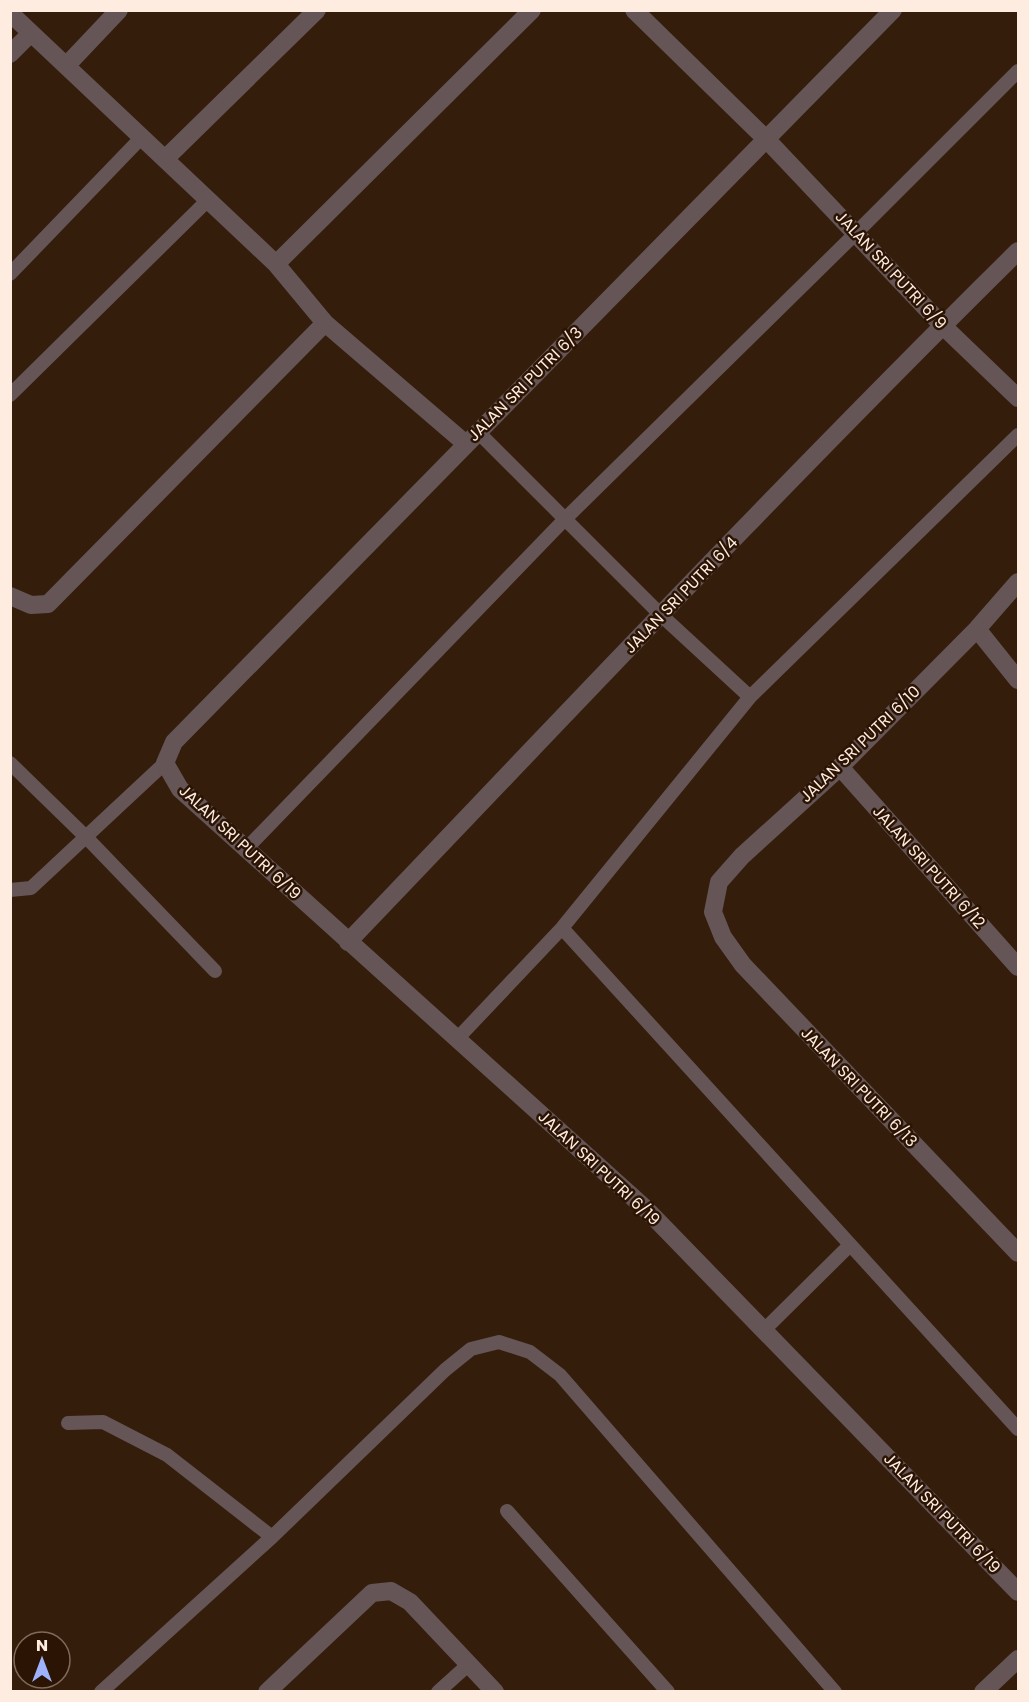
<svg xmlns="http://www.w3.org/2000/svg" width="1029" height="1702" font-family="Poppins,sans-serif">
<rect width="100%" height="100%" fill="#351d0b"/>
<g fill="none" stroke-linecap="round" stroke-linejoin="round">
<!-- service -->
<path stroke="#655556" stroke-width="14" d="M 10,274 L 142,137
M 10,395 L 208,200
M 478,432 L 661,615 L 750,697
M 10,763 L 86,837 L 215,971
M 246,849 L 565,519 L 856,233 L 1018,71
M 10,890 L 31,888 L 165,763
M 562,928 L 1018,1429
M 457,1039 L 562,928 L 750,697 L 1018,435
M 764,1330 L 850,1245
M 68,1423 L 103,1422 L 167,1455 L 272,1537 L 445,1370 L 471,1349 L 499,1342 L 530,1352 L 560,1375 L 835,1692
M 507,1511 L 668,1692
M 101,1692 L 272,1537
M 438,1692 L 469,1664"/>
<!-- minor -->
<path stroke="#655556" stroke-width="18" d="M 634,10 L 767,140 L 943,326 L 1018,398
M 893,10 L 174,742 L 165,763 L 180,789 L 647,1210 L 1018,1592
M 10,13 L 276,264 L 325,323 L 466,444
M 10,54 L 31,33
M 66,66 L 119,10
M 165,159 L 317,10
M 276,264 L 532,10
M 1018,582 L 977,629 L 840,767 L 742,856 L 719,882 L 713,912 L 723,937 L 743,965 L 1018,1253
M 10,596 L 31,605 L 48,604 L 325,323
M 977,629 L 1018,680
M 840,767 L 1018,967
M 348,942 C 570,710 790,476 1018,251
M 267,1692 L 372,1593 L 391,1591 L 410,1602 L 495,1692
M 983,1692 L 1018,1659"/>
</g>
<g text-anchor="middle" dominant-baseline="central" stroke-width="5" stroke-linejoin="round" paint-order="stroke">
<!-- street labels -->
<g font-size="16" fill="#feece1" stroke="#2b1403">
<text transform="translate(891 270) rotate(47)">JALAN SRI PUTRI 6/9</text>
<text transform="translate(525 384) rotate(-45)">JALAN SRI PUTRI 6/3</text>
<text transform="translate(681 595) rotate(-46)">JALAN SRI PUTRI 6/4</text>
<text transform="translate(860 744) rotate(-44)">JALAN SRI PUTRI 6/10</text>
<text transform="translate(240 842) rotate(43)">JALAN SRI PUTRI 6/19</text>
<text transform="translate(929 867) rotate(48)">JALAN SRI PUTRI 6/12</text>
<text transform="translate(859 1087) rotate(46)">JALAN SRI PUTRI 6/13</text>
<text transform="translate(599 1168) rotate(43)">JALAN SRI PUTRI 6/19</text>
<text transform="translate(942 1513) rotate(46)">JALAN SRI PUTRI 6/19</text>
</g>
</g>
<!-- border -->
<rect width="1029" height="1702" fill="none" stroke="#feece1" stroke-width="24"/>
<!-- north arrow -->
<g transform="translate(42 1660)"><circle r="28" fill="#2b1403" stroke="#7f6a5c" stroke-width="1.5"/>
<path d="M0-4.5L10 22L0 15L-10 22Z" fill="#9fb3fd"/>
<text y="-9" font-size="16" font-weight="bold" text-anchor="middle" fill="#feece1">N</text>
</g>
</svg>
